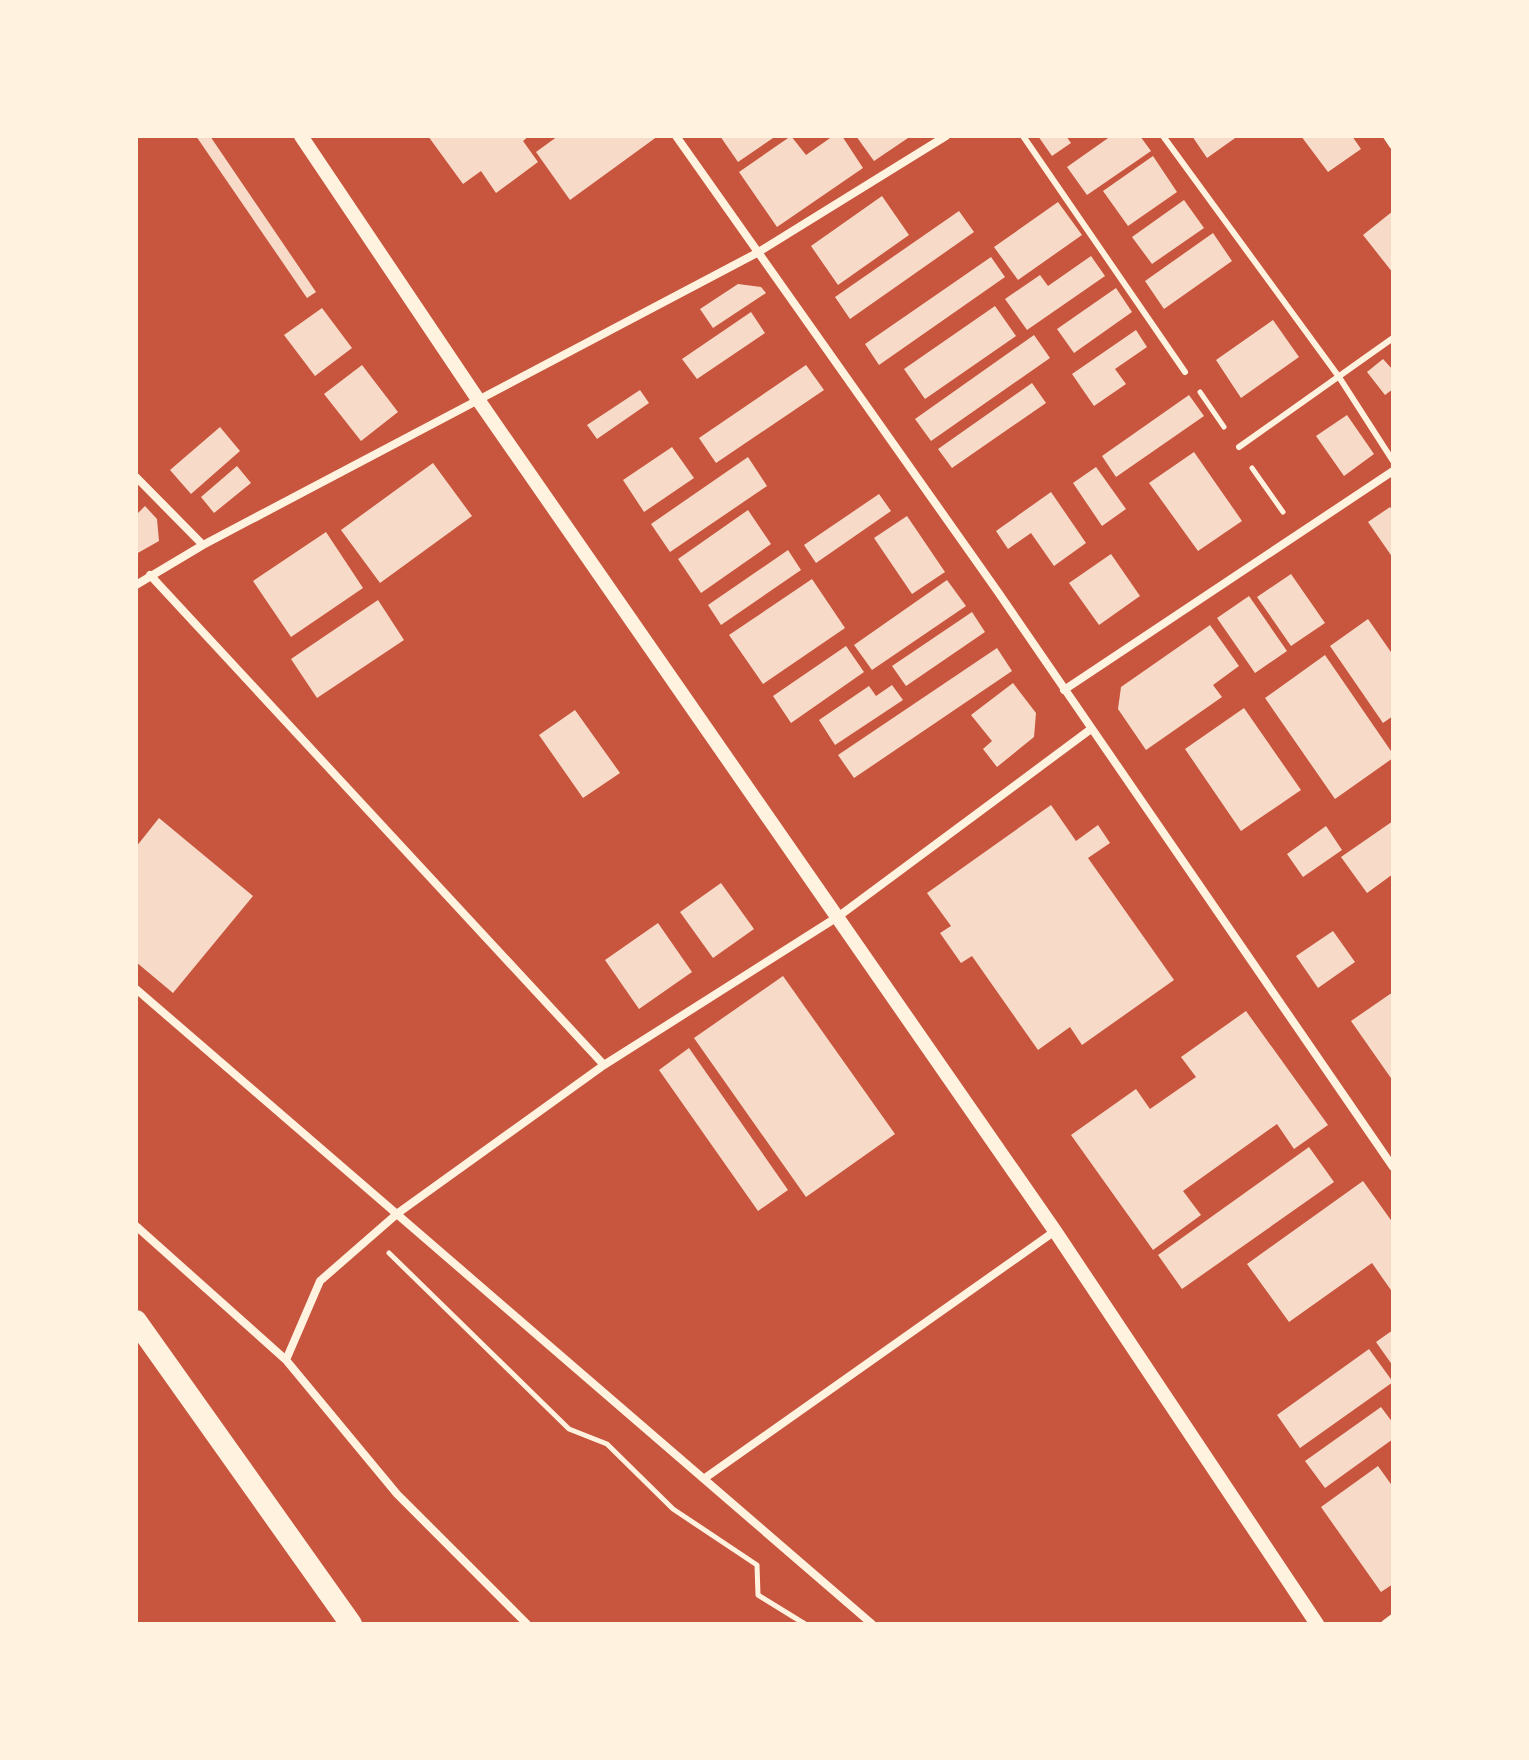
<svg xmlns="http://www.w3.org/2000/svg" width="1529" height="1760" font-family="'Titillium Web',sans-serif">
<rect width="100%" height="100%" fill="#c8553d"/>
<!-- building -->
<path fill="#f7dbc8" d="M 196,136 L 210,136 L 316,292 L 307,298 Z
M 428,136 L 529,136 L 523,141 L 538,162 L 496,193 L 481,171 L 463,184 Z
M 558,136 L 658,136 L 570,200 L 536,152 Z
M 720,136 L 776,136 L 738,162 Z
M 791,136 L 806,155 L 833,136 L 842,136 L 863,168 L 777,227 L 739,172 Z
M 856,136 L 911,136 L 874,161 Z
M 1038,136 L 1066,136 L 1071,143 L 1052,156 Z
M 1111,136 L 1140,136 L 1151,151 L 1087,195 L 1067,167 Z
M 1192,136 L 1238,136 L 1207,158 Z
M 1301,136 L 1352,136 L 1361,149 L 1328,172 Z
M 1153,156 L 1177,192 L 1128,226 L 1103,191 Z
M 882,196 L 909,235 L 838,285 L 811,246 Z
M 1184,200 L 1204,228 L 1152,264 L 1132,237 Z
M 1058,202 L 1082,235 L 1018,280 L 994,247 Z
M 959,211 L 974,232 L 850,319 L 835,297 Z
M 1393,211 L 1393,273 L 1363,235 Z
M 1213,233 L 1232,261 L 1164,309 L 1145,281 Z
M 1091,256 L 1105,276 L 1027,330 L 1005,299 L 1040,275 L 1048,286 Z
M 991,257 L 1005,277 L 879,365 L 865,344 Z
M 738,284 L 761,287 L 766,293 L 713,328 L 700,309 Z
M 1116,288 L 1132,312 L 1074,353 L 1057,329 Z
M 995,306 L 1016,336 L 925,399 L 904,369 Z
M 322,308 L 352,348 L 315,376 L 284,335 Z
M 751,312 L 765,333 L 697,379 L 682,359 Z
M 1273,320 L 1299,357 L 1241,398 L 1216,360 Z
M 1136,330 L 1147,347 L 1115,369 L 1126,384 L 1094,406 L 1072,374 Z
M 1034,335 L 1050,358 L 931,441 L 915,419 Z
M 1383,359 L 1393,370 L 1393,389 L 1385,395 L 1367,372 Z
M 362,365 L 398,412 L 361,441 L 324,394 Z
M 806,365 L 824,390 L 716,463 L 699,438 Z
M 1032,383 L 1046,403 L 952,468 L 938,449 Z
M 640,390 L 649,403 L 597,439 L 587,425 Z
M 1189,395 L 1204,416 L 1116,477 L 1102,456 Z
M 1347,415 L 1374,454 L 1344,476 L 1316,436 Z
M 220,427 L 240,451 L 191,494 L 170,470 Z
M 672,447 L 694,478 L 644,512 L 623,480 Z
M 1194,452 L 1242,521 L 1198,551 L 1149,483 Z
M 748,457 L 767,486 L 670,552 L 651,524 Z
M 433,463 L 472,516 L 380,583 L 341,530 Z
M 237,466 L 251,483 L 214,513 L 201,497 Z
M 1096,467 L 1126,509 L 1102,526 L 1073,483 Z
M 1051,492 L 1086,543 L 1054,566 L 1031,533 L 1008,549 L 996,531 Z
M 879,494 L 891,511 L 816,563 L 804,545 Z
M 145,506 L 157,519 L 159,541 L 136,554 L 136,515 Z
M 1390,507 L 1393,511 L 1393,558 L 1368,522 Z
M 748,510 L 771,544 L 701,593 L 678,559 Z
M 907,516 L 945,572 L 912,594 L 874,538 Z
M 326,532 L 363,588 L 291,637 L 253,581 Z
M 788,550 L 801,570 L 721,625 L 708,605 Z
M 1111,554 L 1140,596 L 1099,625 L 1069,583 Z
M 1291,574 L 1325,623 L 1291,646 L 1257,597 Z
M 812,579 L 845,628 L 763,684 L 729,635 Z
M 947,580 L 966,606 L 872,670 L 854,645 Z
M 1249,596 L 1287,651 L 1255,673 L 1217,618 Z
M 378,600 L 404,640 L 317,698 L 291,659 Z
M 972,612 L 985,632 L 906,686 L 892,666 Z
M 1368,619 L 1393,655 L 1393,716 L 1383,723 L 1330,646 Z
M 1210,625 L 1239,666 L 1213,685 L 1222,697 L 1146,750 L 1118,709 L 1121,687 Z
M 846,646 L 864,672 L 791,723 L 773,696 Z
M 997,648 L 1012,671 L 854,778 L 838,755 Z
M 1325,655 L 1393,754 L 1393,758 L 1335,799 L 1265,698 Z
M 1013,683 L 1036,713 L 1034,737 L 997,767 L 983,749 L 992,741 L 971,715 Z
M 892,685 L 903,700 L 835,745 L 819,720 L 869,686 L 876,696 Z
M 1244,708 L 1301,790 L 1241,831 L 1185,749 Z
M 575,710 L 620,773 L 583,798 L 539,735 Z
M 1051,805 L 1076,841 L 1098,825 L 1110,843 L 1088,858 L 1174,980 L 1082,1045 L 1070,1027 L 1038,1050 L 972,956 L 961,963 L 940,933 L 951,926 L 927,893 Z
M 159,818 L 253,896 L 173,993 L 136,962 L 136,847 Z
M 1393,821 L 1393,874 L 1367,893 L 1341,857 Z
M 1326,826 L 1342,850 L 1303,877 L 1287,854 Z
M 721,883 L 754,929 L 713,958 L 680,912 Z
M 658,923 L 692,972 L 639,1009 L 605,960 Z
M 1333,931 L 1355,962 L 1318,988 L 1296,956 Z
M 783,976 L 895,1134 L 806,1197 L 694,1038 Z
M 1393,992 L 1393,1081 L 1351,1021 Z
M 1246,1011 L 1328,1125 L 1294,1149 L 1277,1124 L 1183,1191 L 1201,1215 L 1153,1250 L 1071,1135 L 1136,1089 L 1150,1109 L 1196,1077 L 1181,1057 Z
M 689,1048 L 788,1190 L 758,1211 L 659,1070 Z
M 1309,1147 L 1334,1182 L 1182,1289 L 1158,1255 Z
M 1363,1181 L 1393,1223 L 1393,1293 L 1372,1263 L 1289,1322 L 1247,1264 Z
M 1393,1330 L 1393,1366 L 1376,1342 Z
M 1369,1349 L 1393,1382 L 1300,1448 L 1277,1415 Z
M 1381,1407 L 1393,1423 L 1393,1439 L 1325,1488 L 1305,1461 Z
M 1378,1466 L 1393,1487 L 1393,1584 L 1381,1592 L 1321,1507 Z"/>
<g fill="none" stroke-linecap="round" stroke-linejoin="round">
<!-- path -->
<path stroke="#fff3e0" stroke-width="5" d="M 1200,392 L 1224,427
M 1252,468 L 1283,512
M 389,1253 L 569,1429 L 607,1444 L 673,1509 L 757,1565 L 758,1595 L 805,1624"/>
<!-- service -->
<path stroke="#fff3e0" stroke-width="6" d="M 1023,136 L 1185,372
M 1163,136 L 1339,377 L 1393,461
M 1239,447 L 1393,338"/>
<!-- minor -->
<path stroke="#fff3e0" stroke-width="8" d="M 676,136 L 998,592 L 1393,1167
M 1387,136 L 1393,145
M 136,477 L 203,545
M 150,575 L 604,1065
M 136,585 L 203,545 L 757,253 L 946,136
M 1064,690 L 1393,471
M 136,989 L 872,1624
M 136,1226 L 286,1360
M 705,1478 L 1055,1231
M 527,1624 L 397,1494 L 286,1360 L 320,1281 L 398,1213 L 604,1065 L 839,916 L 1091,729
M 1385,1624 L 1393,1618"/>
<!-- tertiary -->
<path stroke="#fff3e0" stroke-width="14" d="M 301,136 L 479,401 L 1055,1231 L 1317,1624"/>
<!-- trunk -->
<path stroke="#fff3e0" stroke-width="22" d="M 136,1321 L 351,1624"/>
</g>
<!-- border -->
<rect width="1529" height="1760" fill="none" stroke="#fff3e0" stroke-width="276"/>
</svg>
